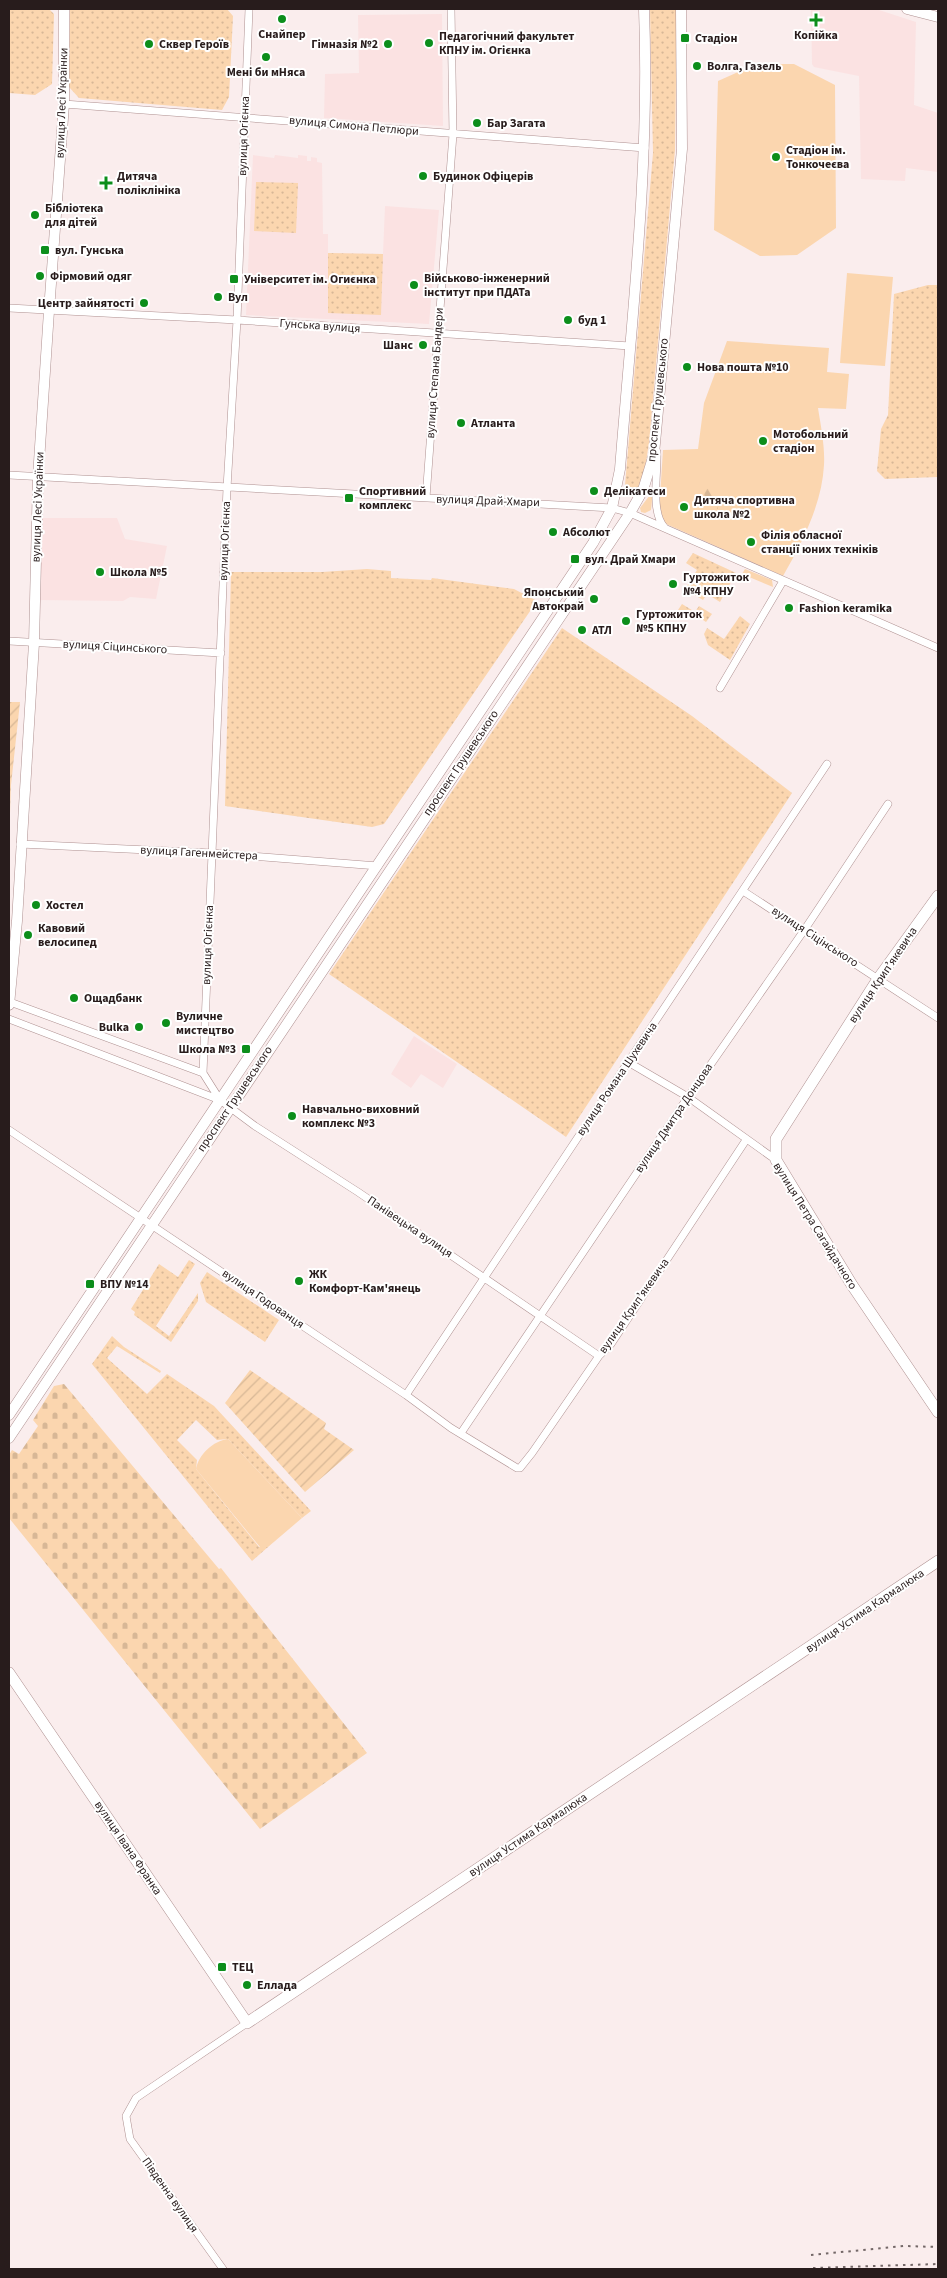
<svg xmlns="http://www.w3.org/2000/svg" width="947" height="2278" font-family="'Source Sans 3',sans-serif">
<defs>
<pattern id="forest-firs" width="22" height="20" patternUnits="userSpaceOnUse" patternTransform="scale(1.25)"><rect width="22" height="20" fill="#fbd6af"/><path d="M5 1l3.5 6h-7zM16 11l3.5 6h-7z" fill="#d7b796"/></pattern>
<pattern id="cemetery-stones" width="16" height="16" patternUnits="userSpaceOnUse" patternTransform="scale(1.25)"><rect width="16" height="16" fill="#fbd6af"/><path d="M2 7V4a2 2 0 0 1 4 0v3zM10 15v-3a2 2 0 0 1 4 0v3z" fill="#d7b796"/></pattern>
<pattern id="park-dots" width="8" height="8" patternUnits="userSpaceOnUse" patternTransform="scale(1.25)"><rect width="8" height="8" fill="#fbd6af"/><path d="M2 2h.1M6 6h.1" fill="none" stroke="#d7b796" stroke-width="1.8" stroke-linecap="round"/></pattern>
<pattern id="garden-furrows" width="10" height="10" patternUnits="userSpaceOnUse" patternTransform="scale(1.25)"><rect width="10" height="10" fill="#fbd6af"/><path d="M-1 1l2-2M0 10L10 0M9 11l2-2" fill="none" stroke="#d7b796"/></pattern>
</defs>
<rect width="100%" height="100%" fill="#faeded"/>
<!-- built -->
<path fill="#fbe2e2" d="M 811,9 L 876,9 L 916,22 L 914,105 L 938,113 L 938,172 L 906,168 L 905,181 L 861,179 L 859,76 L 814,67 L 812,64 Z
M 442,14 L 443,126 L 324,118 L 325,74 L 359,73 L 358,15 Z
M 253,155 L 274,158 L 275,155 L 298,158 L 298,155 L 307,156 L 307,161 L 311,161 L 311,157 L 317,158 L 317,162 L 322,163 L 323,234 L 328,234 L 328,253 L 383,254 L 385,206 L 439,210 L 429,324 L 246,315 Z
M 40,518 L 117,518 L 125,539 L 167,546 L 156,599 L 130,597 L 123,601 L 38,600 Z
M 414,1036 L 457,1064 L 443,1088 L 421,1074 L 411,1088 L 391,1074 Z"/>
<!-- grass -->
<path fill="#fbd6af" d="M 756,64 L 794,64 L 835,85 L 836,228 L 797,255 L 760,256 L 714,230 L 718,81 Z
M 847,273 L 893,277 L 885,366 L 840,363 Z
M 727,341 L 829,348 L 827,372 L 849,374 L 846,409 L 818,408 C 821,427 825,447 824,465 C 822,504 802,543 783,576 L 664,523 L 659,512 L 663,450 L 698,449 L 704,403 Z
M 653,491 L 651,510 L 645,513 L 641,512 L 640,508 Z
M 745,569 L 772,580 L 773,587 L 742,574 Z
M 228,1439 L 302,1518 L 268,1547 L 260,1547 L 196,1469 C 199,1454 213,1441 228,1439 Z"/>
<!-- forest -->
<path fill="url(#forest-firs)" d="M 707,485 L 720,498 L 717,512 L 712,513 C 707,508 703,494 704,486 Z"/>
<!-- cemetery -->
<path fill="url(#cemetery-stones)" d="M 64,1384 L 219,1569 L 221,1568 L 367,1753 L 260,1829 L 9,1518 L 9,1455 L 12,1450 L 19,1454 L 38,1426 L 33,1420 L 54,1386 Z"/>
<!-- park -->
<path fill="url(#park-dots)" d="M 9,9 L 49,9 L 54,14 L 52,84 L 35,95 L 9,93 Z
M 70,9 L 227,9 L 233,16 L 229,97 L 222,110 L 79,98 L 69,87 Z
M 651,9 L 675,9 L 677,11 L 675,150 L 649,443 C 646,461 644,482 634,497 L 624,497 L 653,153 L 650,10 Z
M 256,182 L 298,183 L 296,233 L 254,231 Z
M 328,253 L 383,254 L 381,315 L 328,313 Z
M 928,285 L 938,285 L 938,477 L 885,479 L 877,471 L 881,429 L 888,415 L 894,294 Z
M 693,553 L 736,573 L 720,602 L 707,594 L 703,600 L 685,589 L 697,570 L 686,563 Z
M 367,569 L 391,571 L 391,578 L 431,580 L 432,578 L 514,589 L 537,601 L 384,824 L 372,827 L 225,806 L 231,572 L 322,572 Z
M 682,604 L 695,612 L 699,606 L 712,614 L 706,622 L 694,614 L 691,619 L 678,610 Z
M 740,616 L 750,624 L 730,660 L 708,645 L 704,634 L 707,628 L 724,639 Z
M 562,628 L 692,716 L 792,793 L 566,1137 L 329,974 Z
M 189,1260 L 195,1264 L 156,1326 L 169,1336 L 198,1293 L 198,1301 L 171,1342 L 134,1315 L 135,1312 L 131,1309 L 159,1264 L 178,1277 Z
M 207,1272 L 279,1320 L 265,1342 L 206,1302 L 200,1283 Z
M 112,1336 L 124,1347 L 161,1371 L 160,1373 L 117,1346 L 107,1358 L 147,1394 L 167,1374 L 214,1406 L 311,1511 L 302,1518 L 228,1439 L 217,1440 L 196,1420 L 177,1440 L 197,1460 L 196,1469 L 259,1547 L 268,1547 L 252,1561 L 92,1364 Z"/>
<!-- garden -->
<path fill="url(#garden-furrows)" d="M 9,702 L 20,702 L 11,785 L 9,842 Z
M 250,1370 L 326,1423 L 324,1429 L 354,1450 L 305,1492 L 225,1403 Z"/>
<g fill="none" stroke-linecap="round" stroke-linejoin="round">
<!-- street casing -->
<g stroke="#af9191" stroke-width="8">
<path id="street" d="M 64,104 L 645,148
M 9,308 L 237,320 L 630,346
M 657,452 C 658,473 650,513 665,528
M 9,475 L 612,508 L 630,513 L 938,648
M 426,498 L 453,134 L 451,9
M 9,641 L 221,653
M 720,688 L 783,581
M 20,844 L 212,853 L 378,866
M 743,891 L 938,1018
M 10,1002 L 203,1073 L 220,1100
M 9,1019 L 220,1100 L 255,1126 L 358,1192 L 599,1356
M 628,1062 L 688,1097 L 776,1160
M 203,1073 L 227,488 L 237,320 L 249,9
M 9,1130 L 406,1395 L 451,1428 L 517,1468 L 520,1468 L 532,1453 L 599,1356 L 611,1344 L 746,1140
M 406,1395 L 827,764
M 461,1433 L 688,1097 L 805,929 L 888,804
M 223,2269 L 130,2139 L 126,2116 L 136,2098 L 247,2023"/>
</g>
<!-- secondary casing -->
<g stroke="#af9191" stroke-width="11">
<path id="secondary" d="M 907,9 L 938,17
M 9,1005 L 17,921 L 34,643 L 38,477 L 49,311 L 64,104 L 64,9
M 9,1415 L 593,543 L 612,508 L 620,469 C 632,316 650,163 644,9
M 9,1438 L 630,513 L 643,490 L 654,454 L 682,149 L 681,9"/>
</g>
<!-- primary casing -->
<g stroke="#af9191" stroke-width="12">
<path id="primary" d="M 938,896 L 878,979 L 776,1139 L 776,1160 L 852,1285 L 938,1412
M 9,1673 L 247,2023 L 938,1561"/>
</g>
<!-- street -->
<use href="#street" stroke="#fff" stroke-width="7"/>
<!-- secondary -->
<use href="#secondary" stroke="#fff" stroke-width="10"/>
<!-- primary -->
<use href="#primary" stroke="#fff" stroke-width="11"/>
<!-- rail -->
<path stroke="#736767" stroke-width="2" stroke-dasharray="2.5 5" stroke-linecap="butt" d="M 811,2255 L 904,2246 L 938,2247
M 813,2268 L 938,2264"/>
</g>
<!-- markers -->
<g fill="#0c8e1b" stroke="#fff" stroke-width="2">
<circle cx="282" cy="19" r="5"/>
<path d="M813.5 12.5h5v5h5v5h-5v5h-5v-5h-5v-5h5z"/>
<rect x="680" y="33" width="10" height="10" rx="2.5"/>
<circle cx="429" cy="43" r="5"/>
<circle cx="149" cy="44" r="5"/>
<circle cx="388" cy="44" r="5"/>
<circle cx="266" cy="57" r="5"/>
<circle cx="697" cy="66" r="5"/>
<circle cx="477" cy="123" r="5"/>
<circle cx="776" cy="157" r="5"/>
<circle cx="423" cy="176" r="5"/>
<path d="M103.5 175.5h5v5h5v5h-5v5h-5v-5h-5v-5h5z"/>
<circle cx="35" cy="215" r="5"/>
<rect x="40" y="245" width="10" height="10" rx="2.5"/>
<circle cx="40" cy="276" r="5"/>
<rect x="229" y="274" width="10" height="10" rx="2.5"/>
<circle cx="414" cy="285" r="5"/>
<circle cx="218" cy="297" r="5"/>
<circle cx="144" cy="303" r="5"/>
<circle cx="568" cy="320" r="5"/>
<circle cx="423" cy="345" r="5"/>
<circle cx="687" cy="367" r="5"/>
<circle cx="461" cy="423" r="5"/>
<circle cx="763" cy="441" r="5"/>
<circle cx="594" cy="491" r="5"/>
<rect x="344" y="493" width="10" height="10" rx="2.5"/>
<circle cx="684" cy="507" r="5"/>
<circle cx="553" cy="532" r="5"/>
<circle cx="751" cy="542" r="5"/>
<rect x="570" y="554" width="10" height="10" rx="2.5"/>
<circle cx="100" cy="572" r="5"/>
<circle cx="673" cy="584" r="5"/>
<circle cx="594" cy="599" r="5"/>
<circle cx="789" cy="608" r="5"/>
<circle cx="626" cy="621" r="5"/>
<circle cx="582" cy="630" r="5"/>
<circle cx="36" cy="905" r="5"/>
<circle cx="28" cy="935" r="5"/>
<circle cx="74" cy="998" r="5"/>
<circle cx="166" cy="1023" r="5"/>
<circle cx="139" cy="1027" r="5"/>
<rect x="241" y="1044" width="10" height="10" rx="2.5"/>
<circle cx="292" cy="1116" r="5"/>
<circle cx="299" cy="1281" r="5"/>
<rect x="85" y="1279" width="10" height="10" rx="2.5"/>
<rect x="217" y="1962" width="10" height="10" rx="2.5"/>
<circle cx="247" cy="1985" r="5"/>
</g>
<g text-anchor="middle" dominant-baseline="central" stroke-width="4" stroke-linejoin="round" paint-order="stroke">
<!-- poi labels -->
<g font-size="12" font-weight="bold" fill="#281c1c" stroke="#fff" text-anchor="start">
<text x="282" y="34" text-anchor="middle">Снайпер</text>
<text x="816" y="35" text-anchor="middle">Копійка</text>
<text x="439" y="36">Педагогічний факультет<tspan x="439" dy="14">КПНУ ім. Огієнка</tspan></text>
<text x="695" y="38">Стадіон</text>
<text x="159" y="44">Сквер Героїв</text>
<text x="378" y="44" text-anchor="end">Гімназія №2</text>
<text x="707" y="66">Волга, Газель</text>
<text x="266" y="72" text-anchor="middle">Мені би мНяса</text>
<text x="487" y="123">Бар Загата</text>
<text x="786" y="150">Стадіон ім.<tspan x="786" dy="14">Тонкочеєва</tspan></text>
<text x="117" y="176">Дитяча<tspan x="117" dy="14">поліклініка</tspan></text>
<text x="433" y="176">Будинок Офіцерів</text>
<text x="45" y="208">Бібліотека<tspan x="45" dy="14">для дітей</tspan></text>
<text x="55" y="250">вул. Гунська</text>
<text x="50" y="276">Фірмовий одяг</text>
<text x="424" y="278">Військово-інженерний<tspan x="424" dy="14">інститут при ПДАТа</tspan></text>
<text x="244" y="279">Університет ім. Огиєнка</text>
<text x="228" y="297">Вул</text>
<text x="134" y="303" text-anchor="end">Центр зайнятості</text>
<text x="578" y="320">буд 1</text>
<text x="413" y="345" text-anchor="end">Шанс</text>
<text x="697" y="367">Нова пошта №10</text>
<text x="471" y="423">Атланта</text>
<text x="773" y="434">Мотобольний<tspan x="773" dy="14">стадіон</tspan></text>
<text x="359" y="491">Спортивний<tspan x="359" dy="14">комплекс</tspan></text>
<text x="604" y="491">Делікатеси</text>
<text x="694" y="500">Дитяча спортивна<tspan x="694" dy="14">школа №2</tspan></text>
<text x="563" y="532">Абсолют</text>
<text x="761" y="535">Філія обласної<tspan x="761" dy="14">станції юних техніків</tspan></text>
<text x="585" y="559">вул. Драй Хмари</text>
<text x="110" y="572">Школа №5</text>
<text x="683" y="577">Гуртожиток<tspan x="683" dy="14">№4 КПНУ</tspan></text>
<text x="584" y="592" text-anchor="end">Японський<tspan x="584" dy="14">Автокрай</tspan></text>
<text x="799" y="608">Fashion keramika</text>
<text x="636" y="614">Гуртожиток<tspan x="636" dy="14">№5 КПНУ</tspan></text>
<text x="592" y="630">АТЛ</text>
<text x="46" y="905">Хостел</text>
<text x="38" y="928">Кавовий<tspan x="38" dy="14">велосипед</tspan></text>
<text x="84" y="998">Ощадбанк</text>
<text x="176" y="1016">Вуличне<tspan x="176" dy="14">мистецтво</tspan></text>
<text x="129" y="1027" text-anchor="end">Bulka</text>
<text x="236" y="1049" text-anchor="end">Школа №3</text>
<text x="302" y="1109">Навчально-виховний<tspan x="302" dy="14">комплекс №3</tspan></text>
<text x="309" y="1274">ЖК<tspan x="309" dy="14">Комфорт-Кам'янець</tspan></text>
<text x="100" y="1284">ВПУ №14</text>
<text x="232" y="1967">ТЕЦ</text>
<text x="257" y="1985">Еллада</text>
</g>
<!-- street labels -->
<g font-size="12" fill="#281c1c" stroke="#fff">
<text transform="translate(62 103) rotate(-88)">вулиця Лесі Українки</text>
<text transform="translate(354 126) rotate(5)">вулиця Симона Петлюри</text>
<text transform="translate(244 136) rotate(-88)">вулиця Огієнка</text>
<text transform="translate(320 326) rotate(4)">Гунська вулиця</text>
<text transform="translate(435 373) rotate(-86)">вулиця Степана Бандери</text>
<text transform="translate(658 400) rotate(-84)">проспект Грушевського</text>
<text transform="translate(488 501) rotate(2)">вулиця Драй-Хмари</text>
<text transform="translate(38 507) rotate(-88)">вулиця Лесі Українки</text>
<text transform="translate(225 541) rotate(-88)">вулиця Огієнка</text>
<text transform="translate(115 647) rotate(3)">вулиця Сіцинського</text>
<text transform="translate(461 763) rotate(-56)">проспект Грушевського</text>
<text transform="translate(199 853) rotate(3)">вулиця Гагенмейстера</text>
<text transform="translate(815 937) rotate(33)">вулиця Сіцінського</text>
<text transform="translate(208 945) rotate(-88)">вулиця Огієнка</text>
<text transform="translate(883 975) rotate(-56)">вулиця Крипʼякевича</text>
<text transform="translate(617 1079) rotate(-56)">вулиця Романа Шухевича</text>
<text transform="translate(235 1099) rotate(-56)">проспект Грушевського</text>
<text transform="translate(674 1118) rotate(-56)">вулиця Дмитра Донцова</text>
<text transform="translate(815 1226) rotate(58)">вулиця Петра Сагайдачного</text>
<text transform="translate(410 1227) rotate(34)">Панівецька вулиця</text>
<text transform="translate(263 1299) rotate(34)">вулиця Годованця</text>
<text transform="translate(634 1306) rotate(-55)">вулиця Крипʼякевича</text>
<text transform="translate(865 1611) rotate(-34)">вулиця Устима Кармалюка</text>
<text transform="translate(528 1835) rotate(-34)">вулиця Устима Кармалюка</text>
<text transform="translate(128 1848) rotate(56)">вулиця Івана Франка</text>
<text transform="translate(170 2195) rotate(55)">Південна вулиця</text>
</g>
</g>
<!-- border -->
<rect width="947" height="2278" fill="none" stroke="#281c1c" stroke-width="20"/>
</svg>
